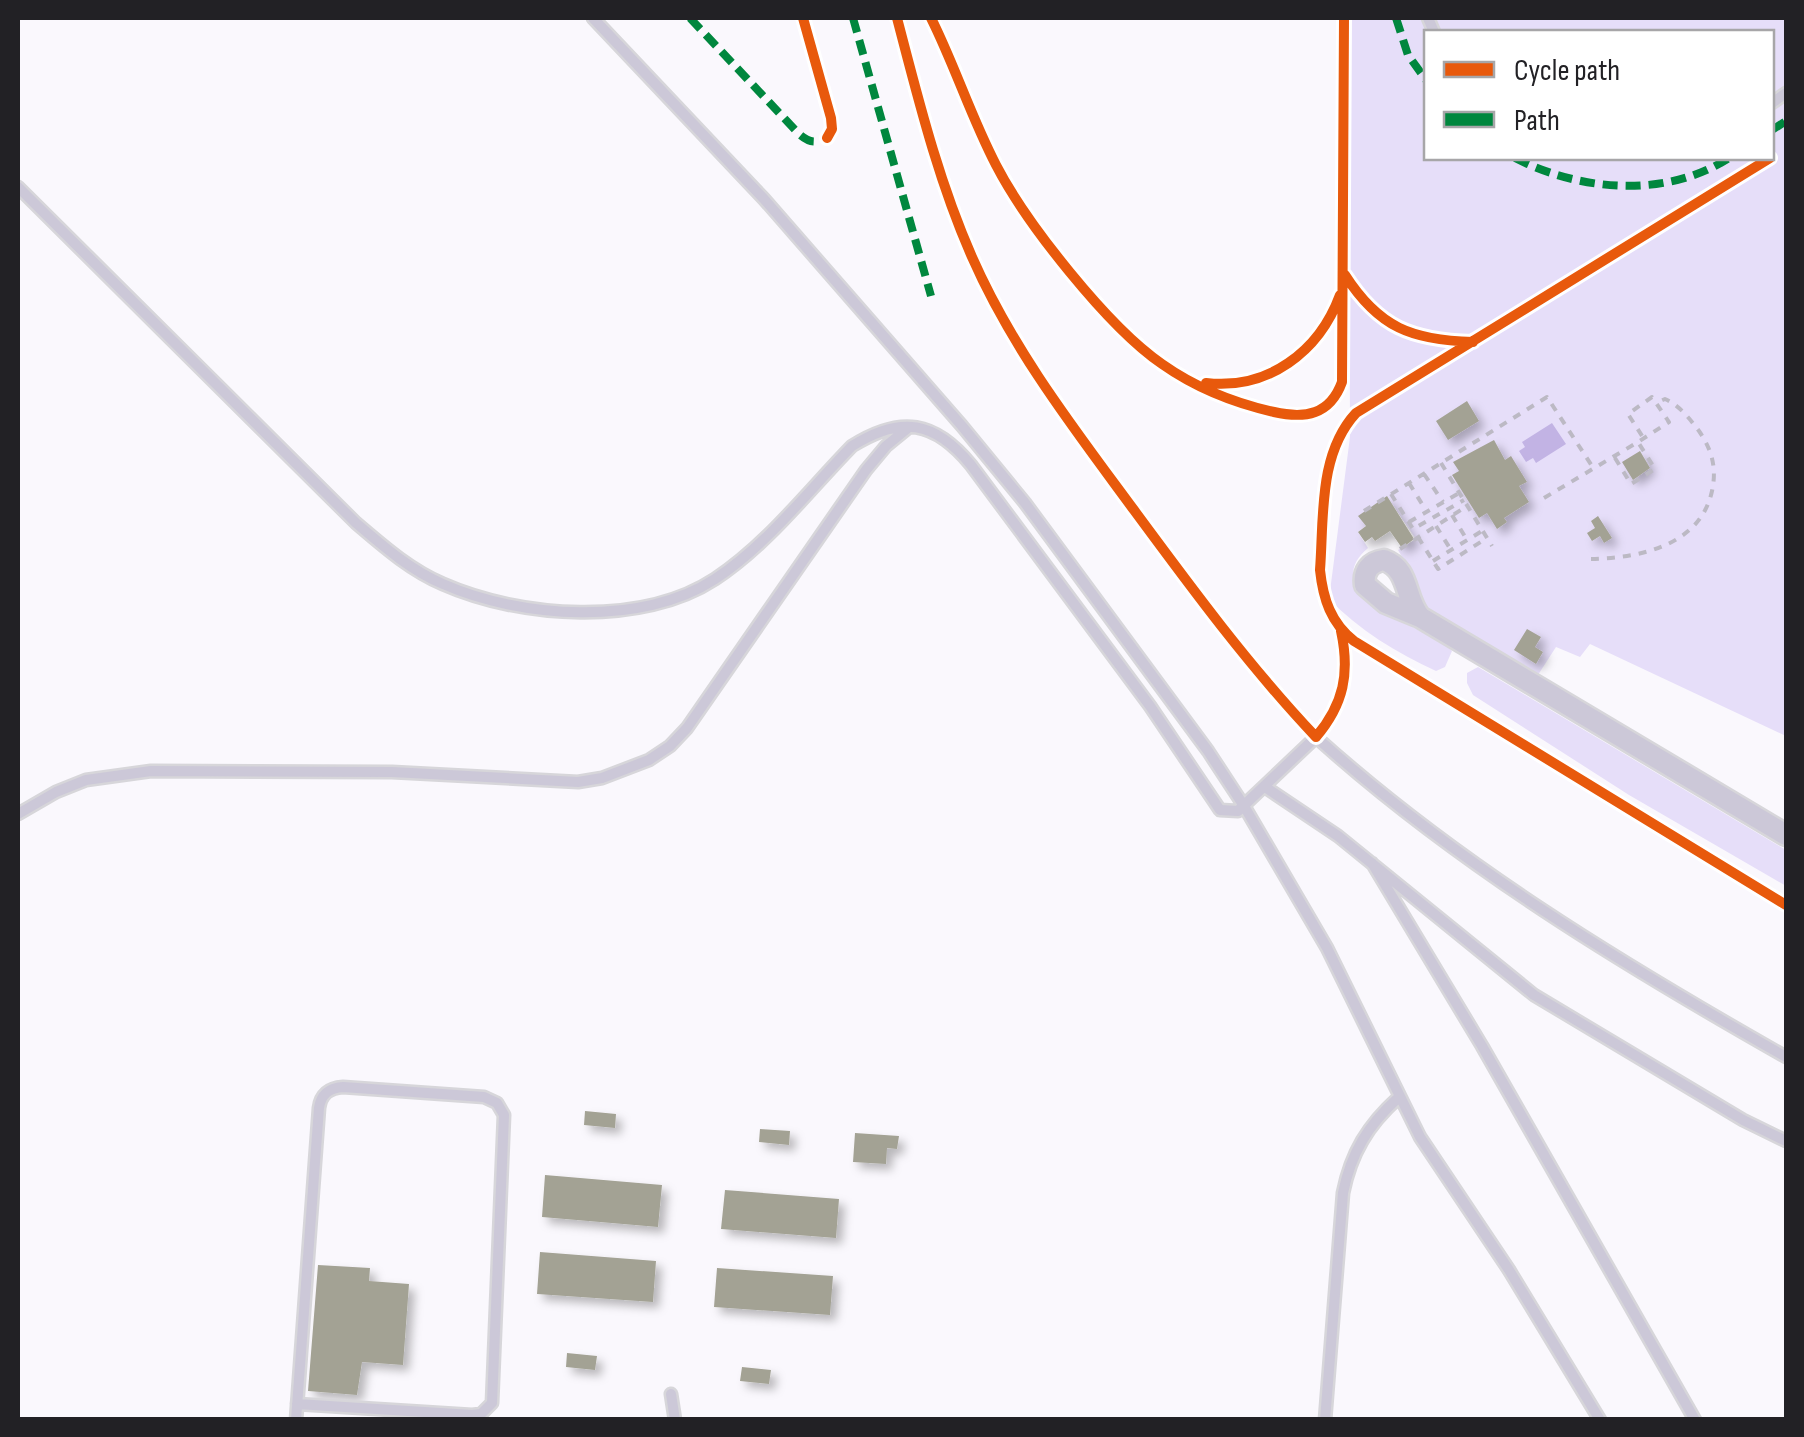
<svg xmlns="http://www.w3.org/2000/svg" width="1804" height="1437" font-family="'Sofia Sans Condensed',sans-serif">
<defs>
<filter id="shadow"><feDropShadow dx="6" dy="6" stdDeviation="5" flood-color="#0004"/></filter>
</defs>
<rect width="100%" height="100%" fill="#faf8fd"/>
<!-- green -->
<path fill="#e6def9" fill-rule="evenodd" d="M 1349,18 L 1786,18 L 1786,736 L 1590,644 L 1580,657 L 1556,647 L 1536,678 L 1425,609 L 1411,589 L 1409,569 L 1398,550 L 1416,539 L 1387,497 L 1359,516 L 1366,526 L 1358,532 L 1368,548 C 1354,560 1350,571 1355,589 L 1390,615 L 1446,645 L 1452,651 L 1445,667 L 1436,671 C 1397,653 1359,630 1329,599 L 1350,437 ZM 1426,32 L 1772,32 L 1772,158 L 1426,158 Z
M 1478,667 L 1786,850 L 1786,886 L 1629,795 L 1473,695 L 1467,683 L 1467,673 Z"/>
<!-- water -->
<path fill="#c2b3e4" d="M 1552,423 L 1566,444 L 1536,463 L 1533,458 L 1526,462 L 1519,451 L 1525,447 L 1522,442 Z"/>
<!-- building -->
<path fill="#a3a294" filter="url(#shadow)" d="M 1467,401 L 1479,421 L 1448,440 L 1436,421 Z
M 1494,440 L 1505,460 L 1511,456 L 1527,482 L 1519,486 L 1529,502 L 1504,518 L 1507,522 L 1497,529 L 1487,513 L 1479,518 L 1452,475 L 1459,471 L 1453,462 Z
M 1640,451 L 1650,468 L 1633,480 L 1622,462 Z
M 1387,496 L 1414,539 L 1402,548 L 1390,531 L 1375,541 L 1372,537 L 1365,542 L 1358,532 L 1366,526 L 1358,516 Z
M 1598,516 L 1612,538 L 1604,543 L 1600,536 L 1592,541 L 1587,533 L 1595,528 L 1591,521 Z
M 1527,629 L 1541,637 L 1535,647 L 1543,652 L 1536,664 L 1514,650 Z
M 585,1111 L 616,1114 L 615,1128 L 584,1125 Z
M 760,1129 L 790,1131 L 789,1145 L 759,1142 Z
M 855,1133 L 899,1136 L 897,1149 L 887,1148 L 886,1164 L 853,1162 Z
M 545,1175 L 662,1185 L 658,1227 L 542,1217 Z
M 725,1190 L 839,1199 L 836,1238 L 721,1229 Z
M 540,1252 L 656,1261 L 653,1302 L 537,1294 Z
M 318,1265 L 370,1268 L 369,1281 L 409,1284 L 403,1365 L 362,1362 L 357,1395 L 308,1391 Z
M 717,1268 L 833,1276 L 830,1315 L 714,1307 Z
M 567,1353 L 597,1356 L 595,1370 L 566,1367 Z
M 742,1367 L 771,1370 L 769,1384 L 740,1381 Z"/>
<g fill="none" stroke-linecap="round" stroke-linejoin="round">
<!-- service casing -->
<g stroke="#d7d6da" stroke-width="15">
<path id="service" d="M 593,18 L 764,199 L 962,426 L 1025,503 L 1208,751 L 1244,806 L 1327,948 L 1420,1137 L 1509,1270 L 1600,1420
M 1428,18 L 1434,32
M 1772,103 L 1786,93
M 18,187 L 356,523 C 383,546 410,570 443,584 C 520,618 642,627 715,579 C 767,545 809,490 852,446 C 901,415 935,421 971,465 L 1150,706 L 1220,810 L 1238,811 L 1316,737 C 1457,864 1622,964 1786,1057
M 1265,787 L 1338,836 L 1534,995 L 1743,1120 L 1786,1141
M 18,814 L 56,792 L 86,780 L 151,771 L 392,772 L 578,782 L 602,778 L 649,760 L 670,746 L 687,728 L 866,470 L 886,446 L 908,428
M 1372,863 L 1482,1046 L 1695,1420
M 671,1394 L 675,1420
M 296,1420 L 319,1108 C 321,1094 329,1088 343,1087 L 484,1097 L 497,1103 L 504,1115 L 492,1403 L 481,1414 L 472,1415 L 297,1404
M 1325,1420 L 1343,1193 C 1351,1153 1368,1125 1398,1098"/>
</g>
<!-- minor casing -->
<g stroke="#d7d6da" stroke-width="25">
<path id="minor" d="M 1420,617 C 1404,598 1410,569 1384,560 C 1370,562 1363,571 1365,585 L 1386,603 L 1420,617 L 1786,835"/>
</g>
<!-- path -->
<path stroke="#bcb9c4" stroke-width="4" stroke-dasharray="8 8" stroke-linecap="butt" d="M 1615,458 L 1631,484 L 1655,469 L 1638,442
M 1441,463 L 1492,546
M 1424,474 L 1443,502
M 1409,483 L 1427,512
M 1391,494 L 1413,529 L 1464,500
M 1544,498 L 1638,442 L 1669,422 L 1652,397 L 1628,414 L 1644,439
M 1364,511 L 1547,397 L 1594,469
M 1452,515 L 1467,540
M 1409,522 L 1459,493
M 1436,526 L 1451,550
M 1418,537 L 1438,569 L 1487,538
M 1400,549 L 1467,506
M 1591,559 C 1639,558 1700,546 1712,491 C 1717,468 1712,450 1699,431 C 1690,419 1679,405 1665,399 L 1656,403
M 1433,561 L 1482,531"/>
<!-- service -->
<use href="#service" stroke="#ccc8d8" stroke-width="10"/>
<!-- minor -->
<use href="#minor" stroke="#ccc8d8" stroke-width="20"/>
<!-- quiet -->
<path stroke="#00873e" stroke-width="8" stroke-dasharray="15 8" stroke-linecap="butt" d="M 690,18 L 798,133 C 808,142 814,144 827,138
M 853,18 L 931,296
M 1396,18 L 1408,55 L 1426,80
M 1772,130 L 1786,121
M 1515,158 C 1580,191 1665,199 1729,158"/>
<!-- cycleway casing -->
<g stroke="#fff" stroke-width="16">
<path id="cycleway" d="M 803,18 L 831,118 L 832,129 L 827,138
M 897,18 C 918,98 938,180 972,257 C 1012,348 1072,426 1131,506 C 1190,586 1248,665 1316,737 C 1344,704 1350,673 1341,631
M 931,18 C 955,66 971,117 996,165 C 1026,223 1108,327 1162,364 C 1196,388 1234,403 1274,412 C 1305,419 1330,415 1342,382 L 1344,18
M 1770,158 L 1356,413 C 1318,454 1324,518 1320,570 C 1323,599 1331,623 1354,641 L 1786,905
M 1345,275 C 1379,328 1412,340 1473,342
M 1206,383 C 1268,390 1319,352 1340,295"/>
</g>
<!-- cycleway -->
<use href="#cycleway" stroke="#e8590c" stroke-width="10"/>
</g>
<!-- border -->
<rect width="1804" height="1437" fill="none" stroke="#222125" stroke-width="40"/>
<!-- legend -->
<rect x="1424" y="30" width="350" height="130" fill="#ffffff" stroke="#a7a6a8" stroke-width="2.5"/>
<rect x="1444" y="62" width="50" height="15" fill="#e8590c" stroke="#a7a6a8" stroke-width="2.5"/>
<text x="1514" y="80" font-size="30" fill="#222125">Cycle path</text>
<rect x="1444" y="112" width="50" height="15" fill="#00873e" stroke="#a7a6a8" stroke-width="2.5"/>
<text x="1514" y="130" font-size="30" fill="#222125">Path</text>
</svg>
